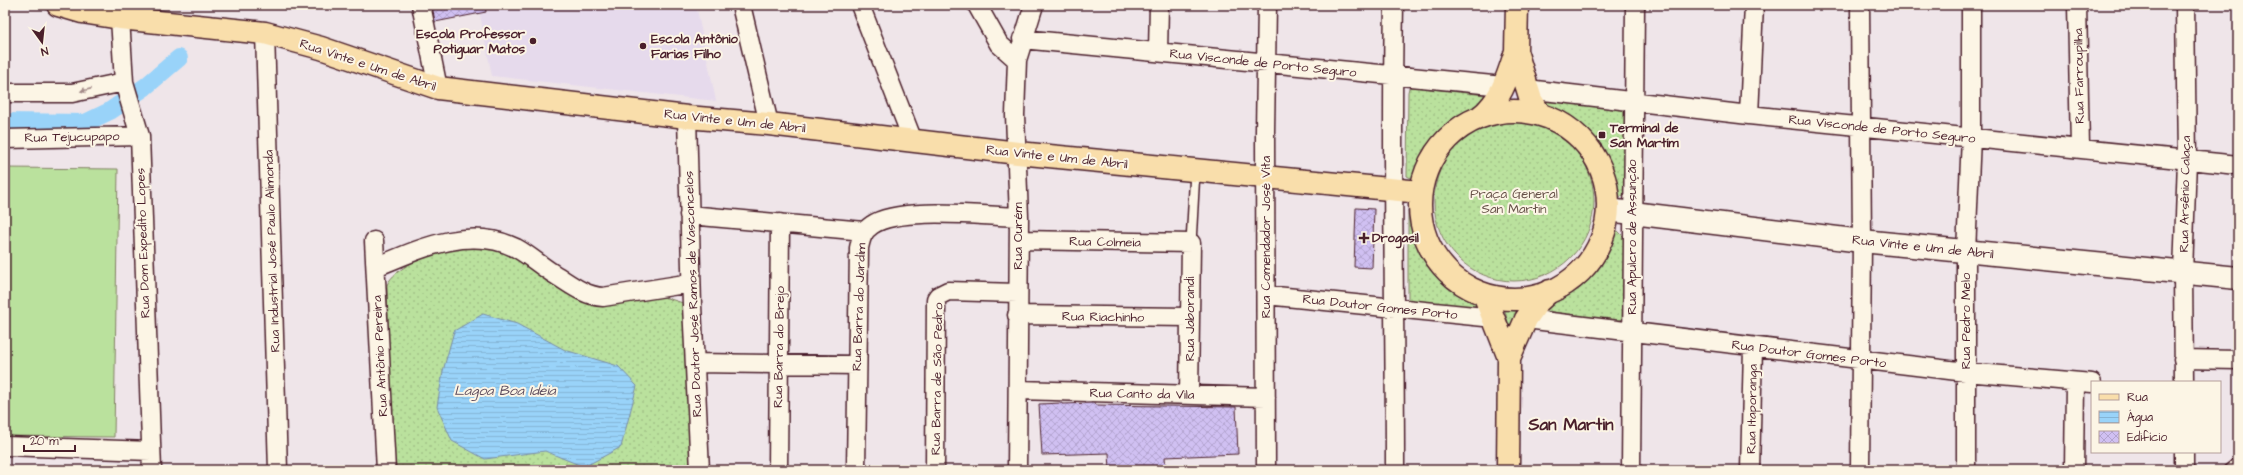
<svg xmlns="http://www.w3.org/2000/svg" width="2243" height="475" font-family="'Architects Daughter',sans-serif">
<defs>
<pattern id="grass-dots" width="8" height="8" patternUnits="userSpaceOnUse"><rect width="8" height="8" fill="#bae19d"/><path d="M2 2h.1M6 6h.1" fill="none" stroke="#a1c187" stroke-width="1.8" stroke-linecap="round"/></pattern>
<pattern id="water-rules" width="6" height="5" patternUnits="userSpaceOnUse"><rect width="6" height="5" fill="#99d3f9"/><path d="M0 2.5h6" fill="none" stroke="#85b5d6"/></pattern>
<pattern id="building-cross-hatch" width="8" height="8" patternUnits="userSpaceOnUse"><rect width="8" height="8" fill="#d0c0f2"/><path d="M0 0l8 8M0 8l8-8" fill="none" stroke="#b4a5d0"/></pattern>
</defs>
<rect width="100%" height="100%" fill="#efe5e9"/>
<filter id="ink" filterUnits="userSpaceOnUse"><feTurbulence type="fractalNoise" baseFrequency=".025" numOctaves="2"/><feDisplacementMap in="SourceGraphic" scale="8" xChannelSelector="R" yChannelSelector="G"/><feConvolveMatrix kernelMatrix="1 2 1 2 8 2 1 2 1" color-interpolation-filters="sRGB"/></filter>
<g filter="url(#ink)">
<!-- built -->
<path fill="#e6daec" d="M 478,5 L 696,5 L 716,101 L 492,76 Z
M 1511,71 L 1526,106 L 1499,107 Z"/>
<!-- grass -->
<path fill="url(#grass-dots)" stroke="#828064" d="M 1413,87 L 1494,96 C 1482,103 1470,108 1458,115 C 1436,129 1422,153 1414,177 L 1411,178 L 1407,176 L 1408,92 L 1409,88 Z
M 1543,101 L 1621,109 L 1626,111 L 1624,195 L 1620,197 L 1617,194 C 1614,161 1594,131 1566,114 C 1560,109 1547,106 1543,101 Z
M1434 201a80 80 0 1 1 160 0a80 80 0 1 1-160 0Z
M 1408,210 L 1411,211 C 1418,243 1431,270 1458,289 C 1468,295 1481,297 1485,308 L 1408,300 Z
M 1618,231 L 1624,237 L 1622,319 L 1617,321 L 1544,311 L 1545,304 L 1591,272 L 1605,253 L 1615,232 Z
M 443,248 L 502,248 L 575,292 L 654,294 L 683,303 L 692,470 L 392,470 L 387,285 C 394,268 428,255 443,248 Z
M 1523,303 L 1510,330 L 1503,304 Z"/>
<!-- garden -->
<path fill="#bae19d" stroke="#828064" d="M 5,168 L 118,169 L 114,437 L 5,436 Z"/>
<!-- water -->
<path fill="url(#water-rules)" stroke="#798ba7" d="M 483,314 L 517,324 L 565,350 L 618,366 L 637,386 L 621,447 L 584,467 L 545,451 L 485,459 L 452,441 L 437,407 L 443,371 L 454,331 Z"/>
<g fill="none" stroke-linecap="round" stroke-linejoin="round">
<!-- canal -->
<path stroke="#99d3f9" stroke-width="18" d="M 5,122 L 85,123 L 110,111 L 145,87 L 179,58"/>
</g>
<!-- building -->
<path fill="url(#building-cross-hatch)" stroke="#4a1f2b" d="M 432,5 L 485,5 L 486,12 L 435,22 Z
M 1356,208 L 1374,209 L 1372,268 L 1354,267 Z
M 1062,403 L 1062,404 L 1095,403 L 1096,405 L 1236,407 L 1238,454 L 1165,457 L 1166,470 L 1110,470 L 1109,453 L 1042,455 L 1039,404 Z"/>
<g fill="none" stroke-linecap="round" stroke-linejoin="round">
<!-- lane casing -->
<g stroke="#4a1f2b" stroke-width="12">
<path id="lane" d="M 1191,243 L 1195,171
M 2228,470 L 2238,462"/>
</g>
<!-- street casing -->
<g stroke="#4a1f2b" stroke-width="21">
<path id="street" d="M 123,5 L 120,18 L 124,82 L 140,136 L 152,470
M 421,5 L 438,88
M 741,5 L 769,124
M 860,5 L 913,141
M 977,5 L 999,44 L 1017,60
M 1394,5 C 1391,160 1395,315 1395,470
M 1860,5 L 1862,241 L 1860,470
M 2077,5 L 2080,147
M 265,33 L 278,470
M 1022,39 L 1503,86
M 1158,52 L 1159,5
M 1527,89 L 1749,115 L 2238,165
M 5,93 L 72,93 L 124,82
M 1749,115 L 1754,5
M 687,117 L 692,305 L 700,470
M 5,139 L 140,136
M 689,215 L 864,231
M 1019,240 L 1191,243 L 1189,395
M 374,241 L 386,470
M 376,267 C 419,249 469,225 516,248 C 529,255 541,266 554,274 C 569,283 584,296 603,297 L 691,283
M 1266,295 L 1494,318
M 1017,315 L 1190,317
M 1526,319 L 1966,372 L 2092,383
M 2183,359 L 2238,360
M 695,363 L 857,365
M 2184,382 L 2183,273 L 2187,160 L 2185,5
M 1018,390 L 1266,397
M 5,446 L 151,451
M 778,470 L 780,223
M 856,470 L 859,248 C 861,238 863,231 872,225 C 898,206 985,216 1019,217
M 935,470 L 936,299 L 938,296 L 948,291 L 1017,293
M 1017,470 L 1019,217 L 1015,115 L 1017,60 L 1034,5
M 1266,470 L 1265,131 L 1267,5
M 1631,470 L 1635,5
M 1750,470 L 1753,348
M 1966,470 L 1966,252 L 1971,137 L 1971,5
M 2074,470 L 2075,382
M 2184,470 L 2184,452"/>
</g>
<!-- secondary casing -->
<g stroke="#4a1f2b" stroke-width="25">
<path id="secondary" d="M 1608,210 L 1862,241 L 2238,278"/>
</g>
<!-- primary casing -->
<g stroke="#4a1f2b" stroke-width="25">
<path id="primary" d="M 58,5 L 82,12 L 120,18 L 265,33 L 321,48 L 438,88 L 687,117 L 769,124 L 1018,153 L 1420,192
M 1517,5 L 1516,51 L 1531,100 L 1540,114
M1420 205a94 94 0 1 1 188 0a94 94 0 1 1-188 0Z
M 1480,117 C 1501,101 1508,76 1516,51
M 1484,294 L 1509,358
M 1508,470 L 1509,358 L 1526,319 L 1538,302 L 1550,291"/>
</g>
<!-- lane -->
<use href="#lane" stroke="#fcf5e5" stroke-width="9"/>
<!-- street -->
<use href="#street" stroke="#fcf5e5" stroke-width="18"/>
<!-- secondary -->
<use href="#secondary" stroke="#fcf5e5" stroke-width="22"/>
<!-- primary -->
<use href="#primary" stroke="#f9deab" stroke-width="22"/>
</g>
<!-- one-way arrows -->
<defs><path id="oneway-solid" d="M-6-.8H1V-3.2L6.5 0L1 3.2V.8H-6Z"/></defs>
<use fill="#a38a88" href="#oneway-solid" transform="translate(86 90) rotate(167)"/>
</g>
<!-- markers -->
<g fill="#4a1f2b" stroke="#fcf5e5" stroke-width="1.5">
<circle cx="533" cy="41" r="4"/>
<circle cx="643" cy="46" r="4"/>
<rect x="1598" y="131" width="8" height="8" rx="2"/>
<path d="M1362 232h4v4h4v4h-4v4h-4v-4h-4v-4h4z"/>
</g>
<g text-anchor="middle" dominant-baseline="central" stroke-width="4" stroke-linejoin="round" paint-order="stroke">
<!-- poi labels -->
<g font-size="13" font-weight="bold" fill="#4a1f2b" stroke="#fcf5e5" text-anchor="start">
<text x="525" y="34" text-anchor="end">Escola Professor<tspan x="525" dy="15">Potiguar Matos</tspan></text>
<text x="651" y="39">Escola Antônio<tspan x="651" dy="15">Farias Filho</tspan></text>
<text x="1610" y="128">Terminal de<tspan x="1610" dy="15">San Martím</tspan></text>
<text x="1372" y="238">Drogasil</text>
</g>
<!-- street labels -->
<g font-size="13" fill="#4a1f2b" stroke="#fcf5e5">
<text transform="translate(1263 63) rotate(6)">Rua Visconde de Porto Seguro</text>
<text transform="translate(368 65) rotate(18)">Rua Vinte e Um de Abril</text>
<text transform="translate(2079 76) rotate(-91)">Rua Farroupilha</text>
<text transform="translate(735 121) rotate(6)">Rua Vinte e Um de Abril</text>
<text transform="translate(1882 129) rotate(6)">Rua Visconde de Porto Seguro</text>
<text transform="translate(72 137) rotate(-1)">Rua Tejucupapo</text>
<text transform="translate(1057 157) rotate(6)">Rua Vinte e Um de Abril</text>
<text transform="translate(2185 194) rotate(-89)">Rua Arsênio Calaça</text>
<text transform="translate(1018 236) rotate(-90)">Rua Ourém</text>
<text transform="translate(1266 237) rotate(-90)">Rua Comendador José Vita</text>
<text transform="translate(1632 237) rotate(-90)">Rua Apulcro de Assunção</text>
<text transform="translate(1105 242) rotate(1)">Rua Colmeia</text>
<text transform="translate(143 243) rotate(-92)">Rua Dom Expedito Lopes</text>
<text transform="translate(1923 247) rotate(6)">Rua Vinte e Um de Abril</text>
<text transform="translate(272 251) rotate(-92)">Rua Industrial José Paulo Alimonda</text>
<text transform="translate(693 294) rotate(-92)">Rua Doutor José Ramos de Vasconcelos</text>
<text transform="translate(859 307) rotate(-88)">Rua Barra do Jardim</text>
<text transform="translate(1380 307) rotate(6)">Rua Doutor Gomes Porto</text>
<text transform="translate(1103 317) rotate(1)">Rua Riachinho</text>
<text transform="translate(1190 319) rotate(-90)">Rua Jaborandi</text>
<text transform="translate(1966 321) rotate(-90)">Rua Pedro Melo</text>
<text transform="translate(779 347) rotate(-89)">Rua Barra do Brejo</text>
<text transform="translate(1809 354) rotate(7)">Rua Doutor Gomes Porto</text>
<text transform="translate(380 356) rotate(-93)">Rua Antônio Pereira</text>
<text transform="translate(937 379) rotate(-89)">Rua Barra de São Pedro</text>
<text transform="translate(1142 394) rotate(1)">Rua Canto da Vila</text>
<text transform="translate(1752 409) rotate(-89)">Rua Itaporanga</text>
</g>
<!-- park labels -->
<g font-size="13" fill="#665048" stroke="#fcf5e5">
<text x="1514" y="194">Praça General<tspan x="1514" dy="15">San Martin</tspan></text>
</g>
<!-- water labels -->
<g font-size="14" font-style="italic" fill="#5e4c5e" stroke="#fcf5e5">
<text x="505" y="391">Lagoa Boa Ideia</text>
</g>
<!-- district labels -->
<g font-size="17" font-weight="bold" fill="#4a1f2b" stroke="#fcf5e5">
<text x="1571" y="425">San Martin</text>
</g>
</g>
<!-- margin -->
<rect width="2243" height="475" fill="none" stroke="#fcf5e5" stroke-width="20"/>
<rect x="10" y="10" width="2223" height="455" fill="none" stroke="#4a1f2b" stroke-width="1.5" filter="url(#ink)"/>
<!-- legend -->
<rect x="2091" y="381" width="130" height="72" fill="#fcf5e5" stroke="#b59f9b"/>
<rect x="2099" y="394" width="20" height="6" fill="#f9deab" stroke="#b59f9b"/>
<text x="2127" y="401" font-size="12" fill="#4a1f2b">Rua</text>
<rect x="2099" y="411" width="20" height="12" fill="url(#water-rules)" stroke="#b59f9b"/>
<text x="2127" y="421" font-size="12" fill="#4a1f2b">Água</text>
<rect x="2099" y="431" width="20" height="12" fill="url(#building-cross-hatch)" stroke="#b59f9b"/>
<text x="2127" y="441" font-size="12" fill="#4a1f2b">Edifício</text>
<!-- north arrow -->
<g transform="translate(42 42) rotate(165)" stroke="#fcf5e5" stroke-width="3" paint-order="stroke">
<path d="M0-3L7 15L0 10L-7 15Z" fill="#4a1f2b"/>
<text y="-6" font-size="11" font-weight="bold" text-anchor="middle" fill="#4a1f2b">N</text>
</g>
<!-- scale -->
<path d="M24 445v6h51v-6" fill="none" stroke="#4a1f2b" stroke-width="2"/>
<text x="30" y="445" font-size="12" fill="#4a1f2b" stroke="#fcf5e5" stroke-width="3" paint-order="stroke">20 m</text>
</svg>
